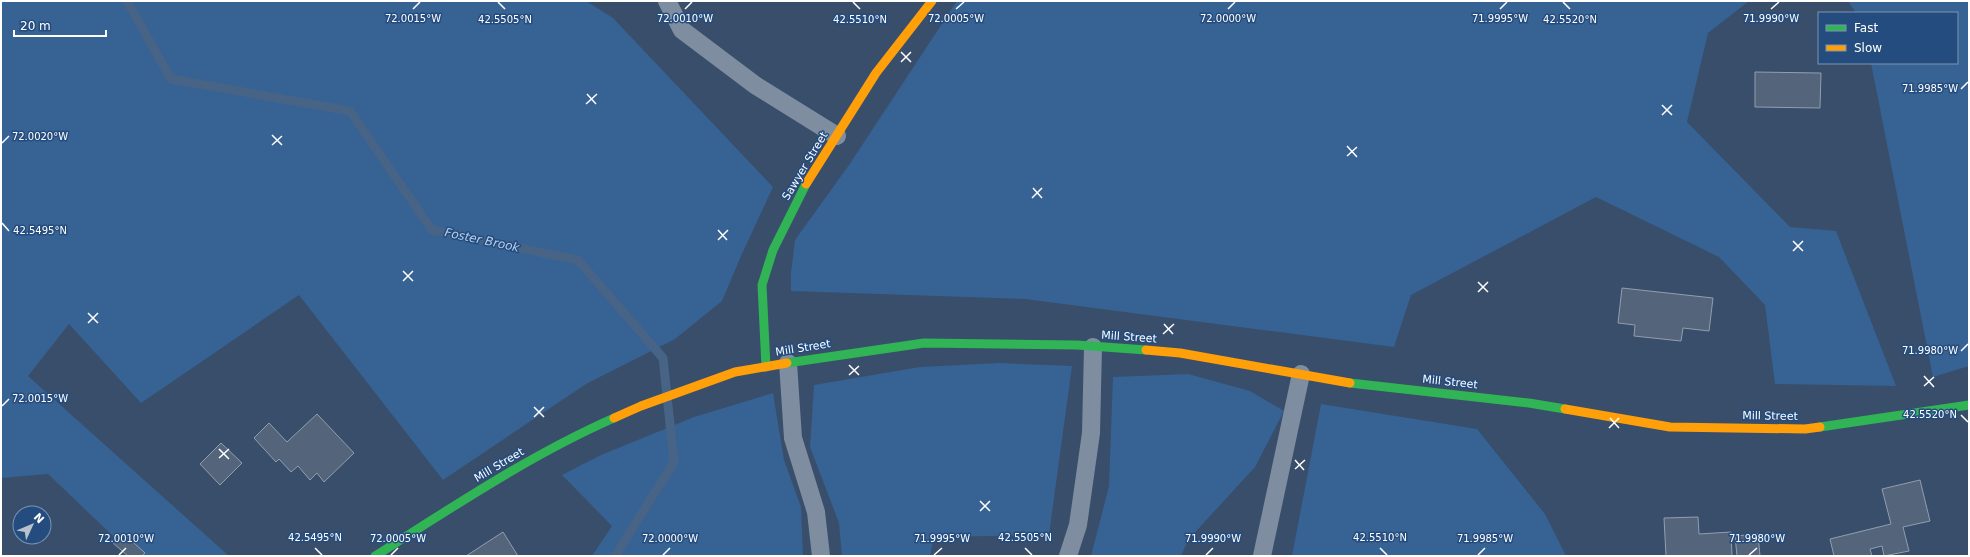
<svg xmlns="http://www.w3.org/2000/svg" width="1970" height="557" font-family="'DejaVu Sans',sans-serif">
<rect width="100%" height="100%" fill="#384e6a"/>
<!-- green -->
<path fill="#376294" d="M 1,1 L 586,1 L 613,18 L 773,187 L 741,256 L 722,301 L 675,339 L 586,384 L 443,480 L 299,295 L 141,403 L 69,324 L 28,376 L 229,556 L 134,556 L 48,474 L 1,478 Z
M 957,1 L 1749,1 L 1708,33 L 1687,122 L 1790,227 L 1836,231 L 1896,386 L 1775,384 L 1765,305 L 1719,257 L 1596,197 L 1411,295 L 1394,347 L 1025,299 L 791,291 L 791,273 L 795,240 L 849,165 Z
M 1848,1 L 1969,1 L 1969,366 L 1933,377 L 1871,63 L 1957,63 L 1957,13 L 1856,13 Z
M 999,363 L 1072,366 L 1049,535 L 934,537 L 930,556 L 842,556 L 839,523 L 810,447 L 814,385 L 920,367 Z
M 1188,374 L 1250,391 L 1284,411 L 1255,467 L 1188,540 L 1181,556 L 1091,556 L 1109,486 L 1113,377 Z
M 773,393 L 784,460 L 801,507 L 803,556 L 592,556 L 612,526 L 562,475 L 601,455 L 694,417 Z
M 1321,404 L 1477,429 L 1545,514 L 1566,556 L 1292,556 Z"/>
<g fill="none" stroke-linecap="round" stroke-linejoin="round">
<!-- stream -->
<path stroke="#476386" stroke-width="9" d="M 127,1 L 171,79 L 350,111 L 432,230 L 578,260 L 663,358 L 674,462 L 615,556"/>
</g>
<!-- building -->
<path fill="#54657b" stroke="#919eaf" d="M 1755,72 L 1821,73 L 1820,108 L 1755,107 Z
M 1622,288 L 1713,298 L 1709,331 L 1683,328 L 1681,341 L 1634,336 L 1635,325 L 1618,323 Z
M 317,414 L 354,453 L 324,482 L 317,473 L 310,480 L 298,466 L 291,472 L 279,459 L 276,462 L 254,438 L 269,423 L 287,442 Z
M 221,443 L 242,463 L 220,485 L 200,464 Z
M 1920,480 L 1930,521 L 1903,527 L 1909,551 L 1884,556 L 1882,546 L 1870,549 L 1872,556 L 1834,556 L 1830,539 L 1891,524 L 1882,489 Z
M 1698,517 L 1699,534 L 1731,532 L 1732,556 L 1666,556 L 1664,518 Z
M 503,532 L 518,556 L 466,556 Z
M 123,533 L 145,553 L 142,556 L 128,556 L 113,543 Z
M 1758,534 L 1760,556 L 1737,556 L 1735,536 Z"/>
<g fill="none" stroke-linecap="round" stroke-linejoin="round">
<!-- lane -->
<path stroke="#7e8ea0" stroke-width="18" d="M 667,1 L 682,30 L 755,85 L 837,136
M 788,363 L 793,438 L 816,512 L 821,556
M 1068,556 L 1078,525 L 1091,433 L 1093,347
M 1262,556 L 1301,374"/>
<!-- fast -->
<path stroke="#30b455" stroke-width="9" d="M 787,363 L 924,343 L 1077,345 L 1146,350
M 766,367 L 762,285 L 773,250 L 806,184
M 1350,383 L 1529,403 L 1565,409
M 1820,427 L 1969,405
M 375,556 C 453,507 530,455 614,418"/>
<!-- slow -->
<path stroke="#ff9f0a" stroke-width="9" d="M 806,184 L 876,73 L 932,1
M 1146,350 L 1180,353 L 1350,383
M 1565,409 L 1670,427 L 1805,429 L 1820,427
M 614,418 L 641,406 L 735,372 L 787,363"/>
</g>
<!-- ticks -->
<path fill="none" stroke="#fff" stroke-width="1.5" d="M 498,2 L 505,9M 853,2 L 860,9M 1563,2 L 1570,9M 413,9 L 420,2M 685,9 L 692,2M 956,9 L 964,2M 1228,9 L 1235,2M 1500,9 L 1507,2M 1771,9 L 1779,2M 901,52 L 911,62M 901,62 L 911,52M 1961,89 L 1968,82M 587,94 L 596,104M 586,104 L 597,94M 1662,105 L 1672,115M 1662,115 L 1672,105M 272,135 L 282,145M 2,143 L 9,136M 272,145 L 282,136M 1347,146 L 1357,157M 1347,156 L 1357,147M 1033,188 L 1042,198M 1032,198 L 1042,188M 2,223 L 9,231M 718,230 L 727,240M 718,240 L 728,230M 1793,241 L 1803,251M 1793,251 L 1803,241M 403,271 L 413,281M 403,281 L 413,271M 1478,282 L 1488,292M 1478,292 L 1488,282M 88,313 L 98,323M 88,323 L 98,313M 1164,324 L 1173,334M 1163,334 L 1174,324M 1961,351 L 1968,344M 849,365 L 859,375M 849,375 L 859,366M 1924,376 L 1934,387M 1924,386 L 1934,377M 2,406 L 9,399M 534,407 L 544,417M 1961,415 L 1968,422M 534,417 L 544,407M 1610,418 L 1619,428M 1609,428 L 1619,418M 219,449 L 229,459M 219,458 L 229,449M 1295,460 L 1304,470M 1295,469 L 1305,460M 980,501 L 990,511M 980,511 L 990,501M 315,548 L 322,555M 1025,548 L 1032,555M 1380,548 L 1387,555M 119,555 L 126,548M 391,555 L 398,548M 663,555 L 670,548M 934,555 L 942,548M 1206,555 L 1213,548M 1478,555 L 1485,548M 1749,555 L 1757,548"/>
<g text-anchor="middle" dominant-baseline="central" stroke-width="3" stroke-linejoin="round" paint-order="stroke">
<!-- street labels -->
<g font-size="11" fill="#fff" stroke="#244c7e">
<text transform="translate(805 166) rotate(-59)">Sawyer Street</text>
<text transform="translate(1129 337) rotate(4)">Mill Street</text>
<text transform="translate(803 348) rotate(-9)">Mill Street</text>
<text transform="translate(1450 382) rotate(6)">Mill Street</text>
<text transform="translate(1770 416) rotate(1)">Mill Street</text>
<text transform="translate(499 465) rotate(-31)">Mill Street</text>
</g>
<!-- water labels -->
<g font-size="12" font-style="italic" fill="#b4cfee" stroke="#244c7e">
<text transform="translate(482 240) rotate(12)">Foster Brook</text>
</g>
</g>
<g font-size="10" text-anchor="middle" fill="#fff" stroke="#244c7e" stroke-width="3" stroke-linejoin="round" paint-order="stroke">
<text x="413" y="22">72.0015°W</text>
<text x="685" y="22">72.0010°W</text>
<text x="956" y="22">72.0005°W</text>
<text x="1228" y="22">72.0000°W</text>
<text x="1500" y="22">71.9995°W</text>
<text x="1771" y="22">71.9990°W</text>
<text x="505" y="23">42.5505°N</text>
<text x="860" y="23">42.5510°N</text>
<text x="1570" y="23">42.5520°N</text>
<text x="1930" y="92">71.9985°W</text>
<text x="40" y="140">72.0020°W</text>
<text x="40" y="234">42.5495°N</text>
<text x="1930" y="354">71.9980°W</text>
<text x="40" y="402">72.0015°W</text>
<text x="1930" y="418">42.5520°N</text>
<text x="315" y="541">42.5495°N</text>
<text x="1025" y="541">42.5505°N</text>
<text x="1380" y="541">42.5510°N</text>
<text x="126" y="542">72.0010°W</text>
<text x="398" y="542">72.0005°W</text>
<text x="670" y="542">72.0000°W</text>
<text x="942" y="542">71.9995°W</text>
<text x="1213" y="542">71.9990°W</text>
<text x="1485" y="542">71.9985°W</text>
<text x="1757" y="542">71.9980°W</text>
</g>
<!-- border -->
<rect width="1970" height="557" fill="none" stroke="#ffffff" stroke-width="4"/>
<!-- legend -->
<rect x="1818" y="12" width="140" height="52" fill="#244c7e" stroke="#7c94b2"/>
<rect x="1826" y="25" width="20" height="6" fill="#30b455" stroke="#7c94b2"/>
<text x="1854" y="32" font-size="12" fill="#ffffff">Fast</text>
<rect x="1826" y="45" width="20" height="6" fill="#ff9f0a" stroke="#7c94b2"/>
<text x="1854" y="52" font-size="12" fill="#ffffff">Slow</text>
<!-- north arrow -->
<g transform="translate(32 525) rotate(46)"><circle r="19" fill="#244c7e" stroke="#7c94b2"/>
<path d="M0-3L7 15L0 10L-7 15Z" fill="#b9c1cb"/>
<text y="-6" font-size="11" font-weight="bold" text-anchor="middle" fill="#ffffff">N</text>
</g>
<!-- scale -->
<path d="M14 30v6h92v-6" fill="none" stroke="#ffffff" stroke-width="2"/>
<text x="20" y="30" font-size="12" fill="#ffffff" stroke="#244c7e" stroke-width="3" paint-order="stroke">20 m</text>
</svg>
